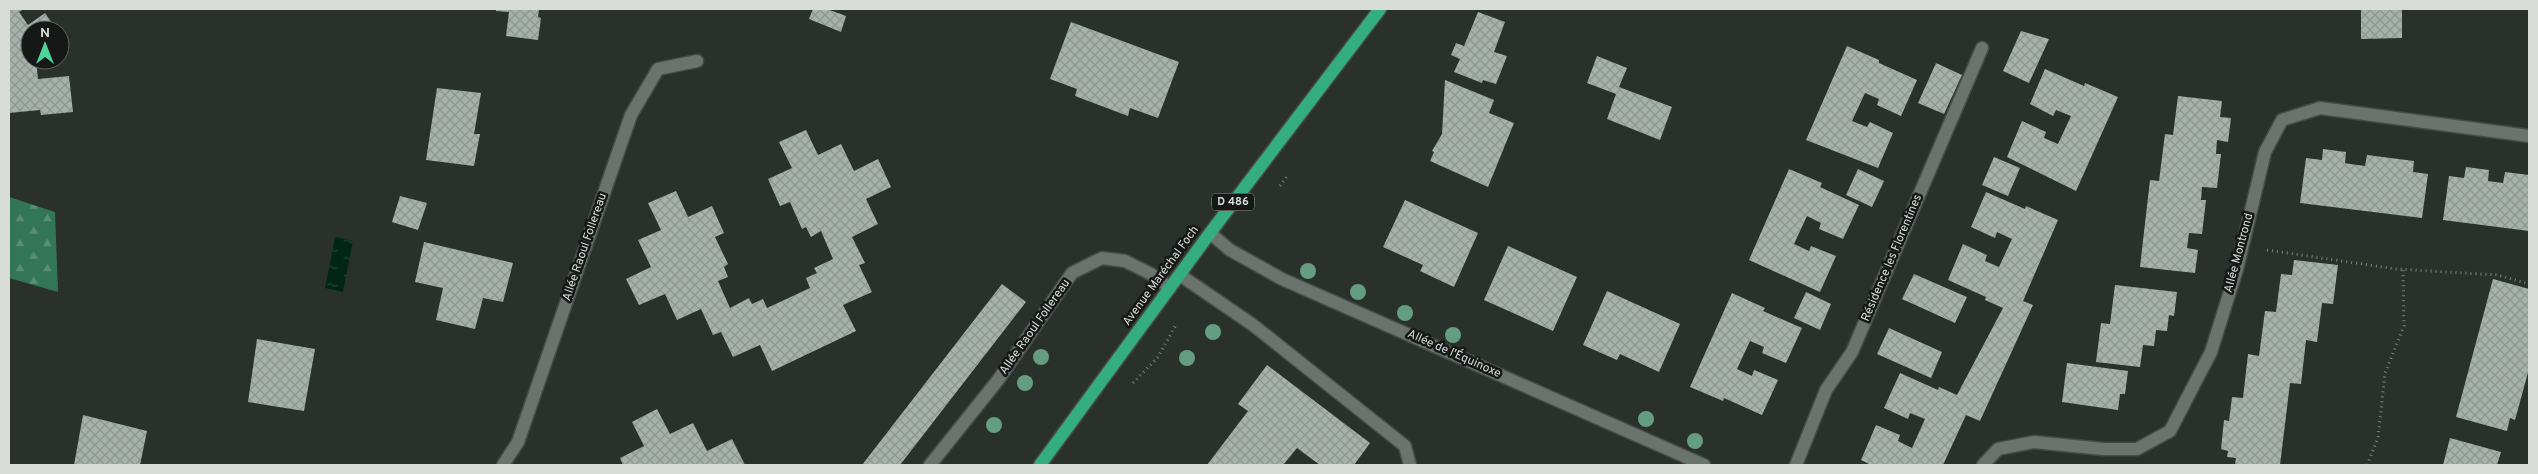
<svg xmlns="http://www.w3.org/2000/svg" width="2538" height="474" font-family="Overpass,sans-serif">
<defs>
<pattern id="forest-firs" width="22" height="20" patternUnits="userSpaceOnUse" patternTransform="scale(1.25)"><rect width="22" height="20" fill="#327557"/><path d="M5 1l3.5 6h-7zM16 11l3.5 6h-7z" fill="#598e76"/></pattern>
<pattern id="water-ripples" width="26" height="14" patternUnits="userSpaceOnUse" patternTransform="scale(1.25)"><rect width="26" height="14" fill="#012617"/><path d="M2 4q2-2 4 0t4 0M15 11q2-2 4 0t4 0" fill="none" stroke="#254538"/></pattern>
<pattern id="building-cross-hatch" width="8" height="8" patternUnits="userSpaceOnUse" patternTransform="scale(1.25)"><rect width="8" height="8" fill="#a7b1ab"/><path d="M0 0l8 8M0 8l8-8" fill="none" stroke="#8d9590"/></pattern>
</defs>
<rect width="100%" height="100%" fill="#2a312d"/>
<!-- forest -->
<path fill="url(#forest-firs)" d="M 9,197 L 55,212 L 58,292 L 9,278 Z"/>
<!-- water -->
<path fill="url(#water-ripples)" d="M 335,237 L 353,241 L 343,292 L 325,288 Z"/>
<!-- building -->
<path fill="url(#building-cross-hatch)" d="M 9,9 L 24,9 L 19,12 L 28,25 L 45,13 L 57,30 L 30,30 L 30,60 L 36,60 L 38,79 L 69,76 L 73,112 L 41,115 L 40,110 L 9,113 Z
M 496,9 L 539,9 L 538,17 L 541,18 L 538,40 L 506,36 L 509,12 L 496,11 Z
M 813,9 L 827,9 L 846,16 L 841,32 L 809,19 Z
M 2361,9 L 2402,9 L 2402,38 L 2361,39 Z
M 1478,12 L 1505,22 L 1494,52 L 1507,56 L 1496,84 L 1483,80 L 1482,83 L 1454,72 L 1460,59 L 1451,55 L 1456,43 L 1464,46 Z
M 1071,22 L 1179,62 L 1158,118 L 1130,108 L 1128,116 L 1075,96 L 1077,89 L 1050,79 Z
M 2021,31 L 2049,39 L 2029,83 L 2003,71 Z
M 1847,46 L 1879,60 L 1879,63 L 1917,80 L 1901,116 L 1877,105 L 1879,99 L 1865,93 L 1852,121 L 1867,127 L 1870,122 L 1893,133 L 1878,168 L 1806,140 Z
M 1597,56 L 1627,68 L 1619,87 L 1672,107 L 1660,140 L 1607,119 L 1616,94 L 1587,83 Z
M 1936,63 L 1962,75 L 1944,114 L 1918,103 Z
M 2045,69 L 2084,86 L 2085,83 L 2118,97 L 2076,191 L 2007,157 L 2022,121 L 2046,132 L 2044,138 L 2058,144 L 2071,116 L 2056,110 L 2053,116 L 2030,104 Z
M 1445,80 L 1494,100 L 1489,113 L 1514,123 L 1488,187 L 1430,161 L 1434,152 L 1432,151 L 1442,134 Z
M 437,88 L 481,93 L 474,134 L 480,134 L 474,166 L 426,160 Z
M 2178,96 L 2222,101 L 2220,117 L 2231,118 L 2228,142 L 2217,140 L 2216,154 L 2221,154 L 2217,188 L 2202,187 L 2201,200 L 2206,200 L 2202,234 L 2189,233 L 2187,248 L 2198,250 L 2195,273 L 2140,267 L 2150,180 L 2159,181 L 2165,134 L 2173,135 Z
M 806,130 L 818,155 L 841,144 L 854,171 L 878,159 L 891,187 L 866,199 L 878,224 L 852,237 L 865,263 L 859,265 L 872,292 L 843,305 L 856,331 L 772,371 L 760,345 L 733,357 L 721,332 L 713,335 L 701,309 L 677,320 L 665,294 L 639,305 L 626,279 L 651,267 L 638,240 L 661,230 L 648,203 L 676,191 L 688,217 L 712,206 L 724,233 L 715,237 L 728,264 L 724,267 L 728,277 L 718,281 L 730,308 L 749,298 L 752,304 L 763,299 L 767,308 L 810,288 L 806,278 L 817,273 L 814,268 L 833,259 L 821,231 L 811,237 L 806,227 L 802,229 L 790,202 L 780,206 L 768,179 L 792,168 L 779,142 Z
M 2323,149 L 2346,152 L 2345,163 L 2350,164 L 2365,166 L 2367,155 L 2414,161 L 2413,172 L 2428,174 L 2422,218 L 2300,203 L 2306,158 L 2322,160 Z
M 1994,157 L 2020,168 L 2008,196 L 1982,185 Z
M 2466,167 L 2489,170 L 2488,181 L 2503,183 L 2505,172 L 2529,175 L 2529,231 L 2443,220 L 2449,176 L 2464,178 Z
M 1789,169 L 1822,183 L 1820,187 L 1859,205 L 1843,239 L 1819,229 L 1821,223 L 1807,216 L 1794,244 L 1809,251 L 1811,246 L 1836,256 L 1820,292 L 1749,260 Z
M 1858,169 L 1884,181 L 1872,207 L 1846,195 Z
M 1986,192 L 2025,209 L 2026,206 L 2058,220 L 2023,301 L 2033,305 L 1980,421 L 1966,415 L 1943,465 L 1871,465 L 1861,460 L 1876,425 L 1900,435 L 1898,441 L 1912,448 L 1925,419 L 1910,413 L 1908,419 L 1884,408 L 1900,373 L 1938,390 L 1939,387 L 1957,395 L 2003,308 L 1985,300 L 1986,297 L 1948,280 L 1963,244 L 1987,255 L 1985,261 L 1999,267 L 2012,239 L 1997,232 L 1995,238 L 1971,227 Z
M 400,196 L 427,203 L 418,230 L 392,222 Z
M 1405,200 L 1478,233 L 1454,287 L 1420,271 L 1423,265 L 1383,247 Z
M 424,242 L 513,263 L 503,302 L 483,298 L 475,329 L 436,320 L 443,288 L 415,282 Z
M 1508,246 L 1577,277 L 1553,331 L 1484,300 Z
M 2294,260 L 2338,265 L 2333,304 L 2322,303 L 2317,342 L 2306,340 L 2301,384 L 2290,383 L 2280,465 L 2235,465 L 2236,458 L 2227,457 L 2228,451 L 2221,449 L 2224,420 L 2229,421 L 2232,397 L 2243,398 L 2248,354 L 2259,356 L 2265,311 L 2276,312 L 2281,274 L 2292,275 Z
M 1914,274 L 1967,297 L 1955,323 L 1902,299 Z
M 2493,279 L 2529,289 L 2529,369 L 2515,420 L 2510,418 L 2507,431 L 2456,417 Z
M 1002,284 L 1026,302 L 900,465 L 862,465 Z
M 2115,285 L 2177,292 L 2174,316 L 2169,315 L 2167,331 L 2156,330 L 2154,346 L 2143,345 L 2140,367 L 2096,362 L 2101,323 L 2110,324 Z
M 1607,291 L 1680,324 L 1659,372 L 1620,354 L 1617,360 L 1583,345 Z
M 1806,292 L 1831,304 L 1820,330 L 1794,318 Z
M 1732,293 L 1765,308 L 1763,311 L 1802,328 L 1786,363 L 1762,353 L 1764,347 L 1750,341 L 1737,369 L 1752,376 L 1754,370 L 1778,380 L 1762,415 L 1724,398 L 1723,401 L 1690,387 Z
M 1889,328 L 1942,352 L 1931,378 L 1877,354 Z
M 257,339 L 315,349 L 304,411 L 248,402 Z
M 2067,363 L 2128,371 L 2125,394 L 2120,394 L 2118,410 L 2062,402 Z
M 1267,365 L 1370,443 L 1354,465 L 1320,465 L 1297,448 L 1283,465 L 1207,465 L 1248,411 L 1238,404 Z
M 657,409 L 670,434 L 693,423 L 707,451 L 732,439 L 745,465 L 623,465 L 620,458 L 644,446 L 632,422 Z
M 83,415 L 147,431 L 140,465 L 74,465 Z
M 2450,438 L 2501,452 L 2497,465 L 2443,465 Z"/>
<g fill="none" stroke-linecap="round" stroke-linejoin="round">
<!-- lane casing -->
<g stroke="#454c48" stroke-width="15">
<path id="lane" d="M 1180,275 L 1253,325 L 1405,446 L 1410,465"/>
</g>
<!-- street casing -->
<g stroke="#454c48" stroke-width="15">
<path id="street" d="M 1210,233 L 1230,250 L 1282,279 L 1704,465
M 503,465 L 518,442 L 631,115 L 658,69 L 697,61
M 930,465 L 998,380 L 1072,273 L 1102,258 L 1125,261 L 1151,274 L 1170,288
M 1796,465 L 1826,390 L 1852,352 L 1982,48
M 1983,465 L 1998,449 L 2034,442 L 2103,449 L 2137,449 L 2170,431 L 2211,352 L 2237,269 L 2265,152 L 2282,120 L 2320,108 L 2529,136"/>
</g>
<!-- primary casing -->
<g stroke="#454c48" stroke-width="15">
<path id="primary" d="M 1040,465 L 1210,233 L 1380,9"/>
</g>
<!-- path -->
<path stroke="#7c827f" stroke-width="3" stroke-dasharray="1 4" stroke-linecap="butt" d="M 1280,186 L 1288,175
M 2267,250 L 2396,269 L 2498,275 L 2529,284
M 1133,383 L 1158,357 L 1176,325
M 2367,465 L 2378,438 L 2385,373 L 2404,326 L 2403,269"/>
<!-- lane -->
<use href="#lane" stroke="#6a736e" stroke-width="12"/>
<!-- street -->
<use href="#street" stroke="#6a736e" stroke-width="12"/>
<!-- primary -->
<use href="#primary" stroke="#35ad82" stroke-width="12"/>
</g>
<!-- trees -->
<g fill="#649d81">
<circle cx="1308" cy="271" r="8"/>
<circle cx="1358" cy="292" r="8"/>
<circle cx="1405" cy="313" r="8"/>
<circle cx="1213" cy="332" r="8"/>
<circle cx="1453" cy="335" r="8"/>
<circle cx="1041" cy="357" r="8"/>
<circle cx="1187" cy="358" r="8"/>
<circle cx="1025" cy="383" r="8"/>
<circle cx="1646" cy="419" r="8"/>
<circle cx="994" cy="425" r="8"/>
<circle cx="1695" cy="441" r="8"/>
</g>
<g text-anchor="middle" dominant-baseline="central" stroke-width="5" stroke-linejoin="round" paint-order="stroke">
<!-- shield labels -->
<rect fill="#151816" stroke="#9da19e" stroke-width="1" x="1212" y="193.5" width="42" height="17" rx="4"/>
<g font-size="11" font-weight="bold" fill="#d7dcd9">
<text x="1233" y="202">D 486</text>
</g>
<!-- street labels -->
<g font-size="12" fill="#d7dcd9" stroke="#151816">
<text transform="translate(585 247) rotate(-71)">Allée Raoul Follereau</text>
<text transform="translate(2239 253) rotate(-75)">Allée Montrond</text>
<text transform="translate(1892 258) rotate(-67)">Résidence les Florentines</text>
<text transform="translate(1161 276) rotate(-54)">Avenue Maréchal Foch</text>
<text transform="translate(1035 327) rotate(-55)">Allée Raoul Follereau</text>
<text transform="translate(1454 354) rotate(24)">Allée de l'Équinoxe</text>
</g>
</g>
<!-- border -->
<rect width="2538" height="474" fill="none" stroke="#d7dcd9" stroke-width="20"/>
<!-- north arrow -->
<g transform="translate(45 45)"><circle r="24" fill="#151816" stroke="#636664"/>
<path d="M0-4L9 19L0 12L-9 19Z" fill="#4ed399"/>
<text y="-8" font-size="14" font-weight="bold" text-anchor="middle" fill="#d7dcd9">N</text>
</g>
</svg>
